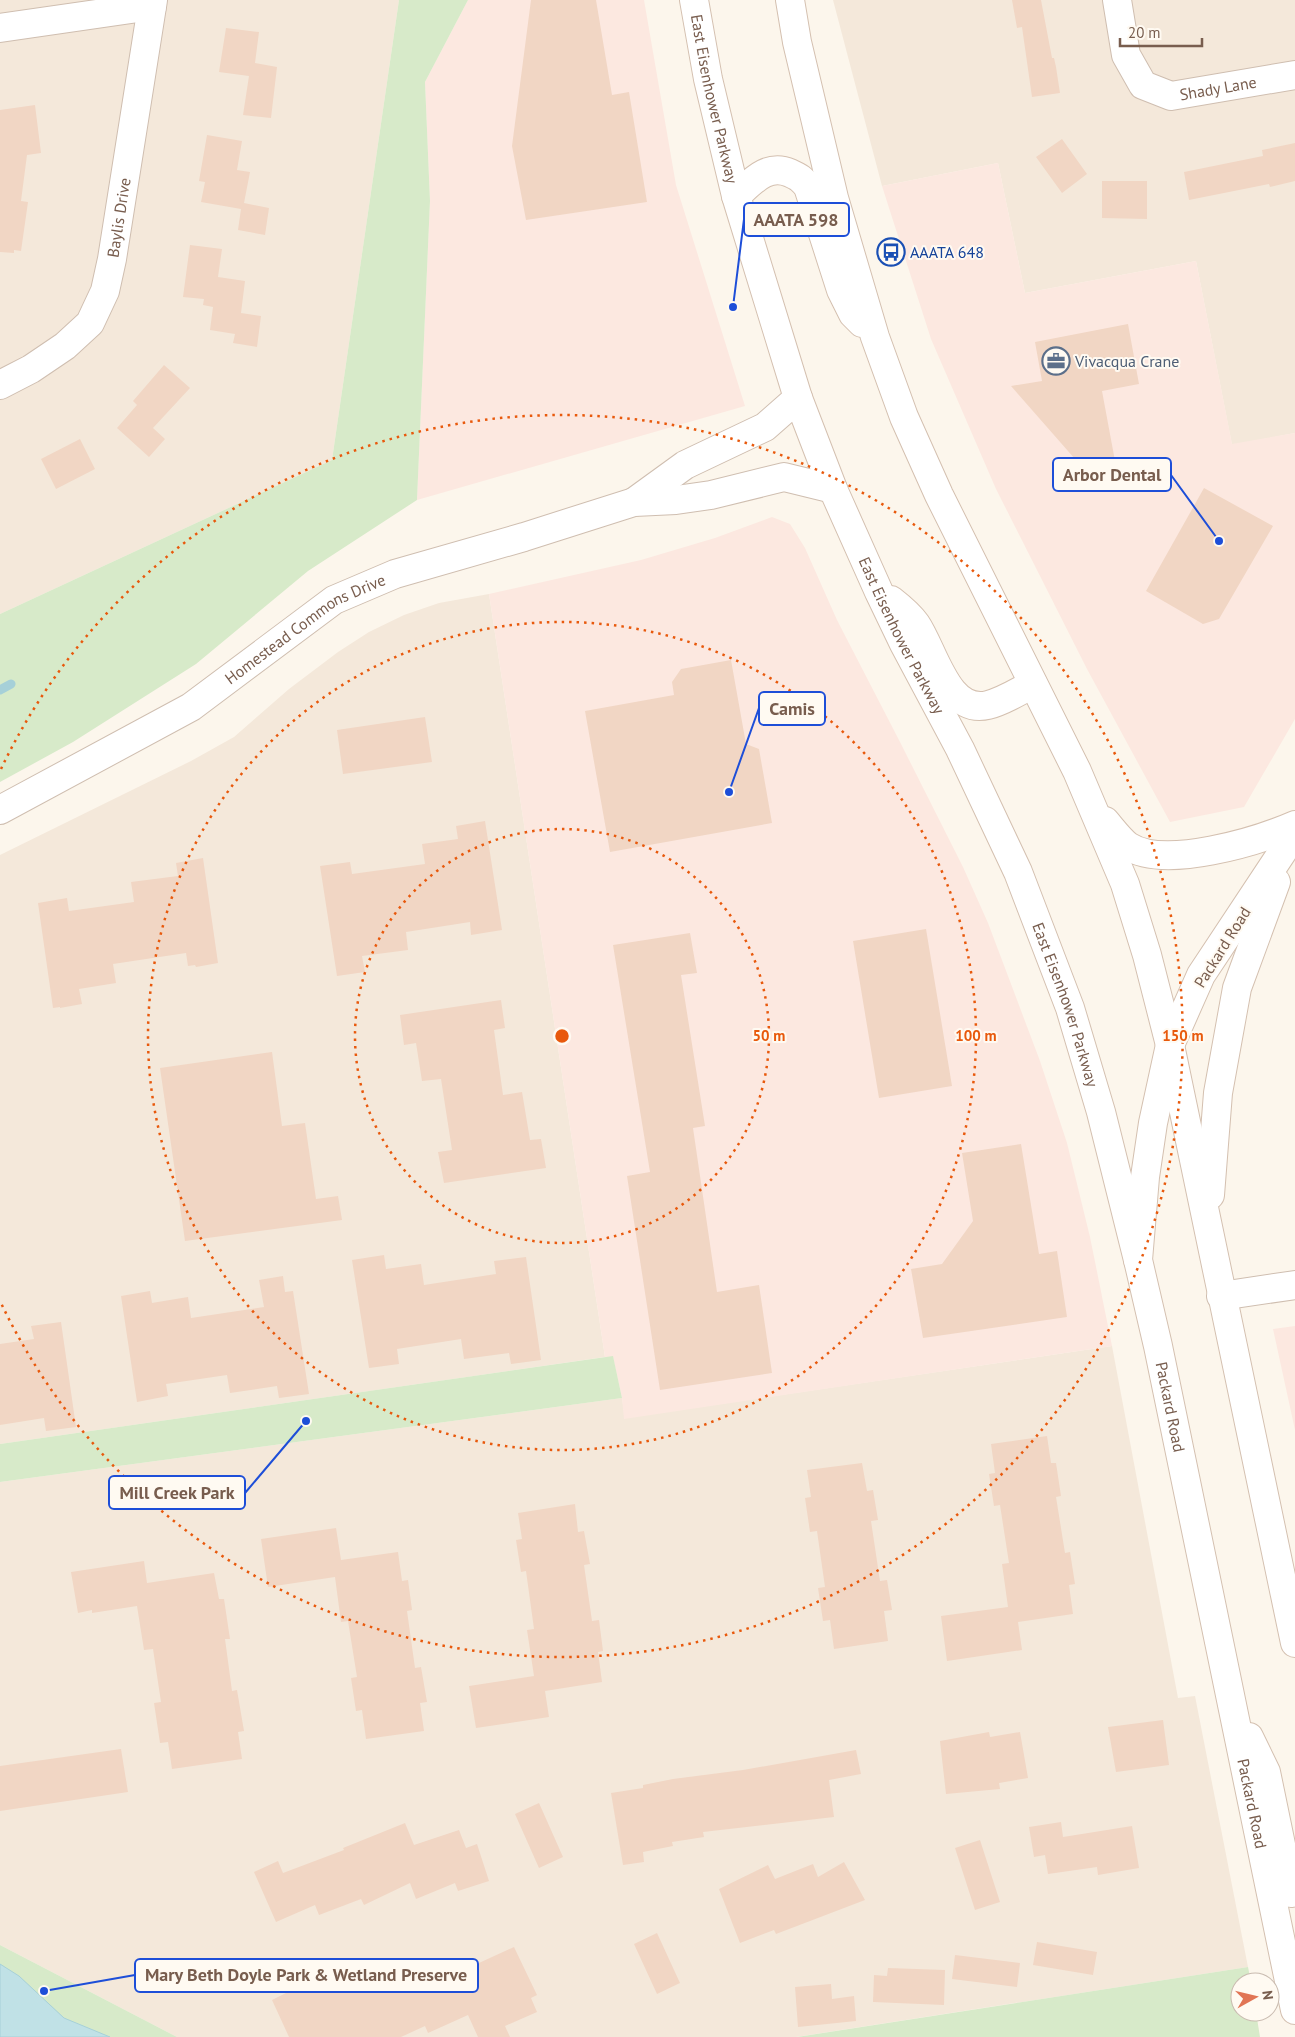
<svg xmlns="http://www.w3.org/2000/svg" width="1295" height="2037" font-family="'PT Sans',sans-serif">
<rect width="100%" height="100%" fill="#fcf6ec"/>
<!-- residential -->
<path fill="#f4e8da" d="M 0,0 L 399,0 L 332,460 L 0,614 Z
M 833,0 L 1295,0 L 1295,433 L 1232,445 L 1196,261 L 1025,293 L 998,163 L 882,186 Z
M 489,594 L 605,1357 L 0,1444 L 0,855 L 191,761 L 234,737 L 289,689 L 338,652 L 369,632 L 404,615 L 439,603 Z
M 1112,1346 L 1178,1698 L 1195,1696 L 1248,1967 L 796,2037 L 177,2037 L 0,1945 L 0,1482 L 622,1398 L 625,1418 Z"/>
<!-- commercial -->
<path fill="#fce8e0" d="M 468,0 L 644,0 L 676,185 L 745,406 L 417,500 L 430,201 L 425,82 Z
M 998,163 L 1025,293 L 1196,261 L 1232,444 L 1295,433 L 1295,719 L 1244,807 L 1170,822 L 1087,669 L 996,489 L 931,339 L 882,186 Z
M 772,517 L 790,524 L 805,548 L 837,620 L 900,742 L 963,867 L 988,923 L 1040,1061 L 1067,1143 L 1090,1237 L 1112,1346 L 624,1419 L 622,1398 L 613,1357 L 605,1357 L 489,594 L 641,560 L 715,538 Z
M 1295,1326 L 1295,1430 L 1273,1329 Z"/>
<!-- green -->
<path fill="#d7eac9" d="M 399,0 L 468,0 L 425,82 L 430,201 L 417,500 L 308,571 L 196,664 L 73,742 L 0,782 L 0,614 L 332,460 Z
M 613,1356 L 622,1398 L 0,1482 L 0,1444 Z
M 0,1945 L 177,2037 L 0,2037 Z
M 1248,1967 L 1251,1982 L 1240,1982 L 1240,2012 L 1256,2012 L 1260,2037 L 797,2037 Z"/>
<!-- water -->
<path fill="#c0e1e6" stroke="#a6d0d8" d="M 0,1964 L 19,1976 L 64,2018 L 110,2037 L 0,2037 Z"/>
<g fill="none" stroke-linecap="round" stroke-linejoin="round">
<!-- stream -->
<path stroke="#a6d0d8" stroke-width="9" d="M 0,690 L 11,684"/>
</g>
<!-- building -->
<path fill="#f1d6c4" d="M 531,0 L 596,0 L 612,95 L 629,92 L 647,202 L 526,220 L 512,146 Z
M 1012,0 L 1041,0 L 1052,58 L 1054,58 L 1056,67 L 1060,93 L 1032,97 L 1022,27 L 1017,28 Z
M 226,28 L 259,32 L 255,63 L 277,67 L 271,118 L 243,115 L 249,76 L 219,72 Z
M 35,105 L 41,153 L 27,155 L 21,201 L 28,202 L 21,251 L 14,250 L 14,253 L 0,252 L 0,110 Z
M 207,135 L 242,141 L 237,170 L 250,172 L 244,203 L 269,208 L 265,235 L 238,230 L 241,209 L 201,202 L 205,182 L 199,181 Z
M 1062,139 L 1087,174 L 1062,193 L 1036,157 Z
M 1295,143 L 1295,181 L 1270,187 L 1269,184 L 1189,200 L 1184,172 L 1263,156 L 1262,150 Z
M 1102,181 L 1147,181 L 1147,219 L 1102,218 Z
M 190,245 L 222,249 L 218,277 L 245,281 L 241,313 L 261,316 L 257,347 L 233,343 L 235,334 L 210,330 L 213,307 L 203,305 L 204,299 L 183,297 Z
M 1128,324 L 1139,384 L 1102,391 L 1115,461 L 1082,467 L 1011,386 L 1042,381 L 1035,342 Z
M 164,365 L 190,388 L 153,428 L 165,439 L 149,457 L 117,428 L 137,405 L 133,401 Z
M 80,439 L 95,469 L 56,489 L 41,459 Z
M 1204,488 L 1273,526 L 1219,619 L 1203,624 L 1146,591 Z
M 731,660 L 746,744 L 759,749 L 772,823 L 610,852 L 585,711 L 674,695 L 672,682 L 681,669 Z
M 425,717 L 432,762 L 343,774 L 337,730 Z
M 485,821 L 502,930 L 471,935 L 470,922 L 406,932 L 408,950 L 362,956 L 365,972 L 337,976 L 320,866 L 350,862 L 352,874 L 425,864 L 422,844 L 458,839 L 456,826 Z
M 203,858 L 218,963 L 196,967 L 195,965 L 188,966 L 186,953 L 113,964 L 116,983 L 79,989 L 82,1004 L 60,1008 L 60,1007 L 53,1008 L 38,903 L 67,898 L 69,911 L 134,902 L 131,882 L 178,876 L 176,863 Z
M 926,929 L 952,1086 L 879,1098 L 853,941 Z
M 690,933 L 697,973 L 681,975 L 705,1126 L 693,1128 L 717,1292 L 759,1285 L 772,1373 L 660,1390 L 627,1176 L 650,1172 L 613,945 Z
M 501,1000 L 505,1028 L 494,1030 L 503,1095 L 522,1092 L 530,1140 L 541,1139 L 546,1168 L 444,1183 L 438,1152 L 452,1150 L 441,1079 L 422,1081 L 416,1043 L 404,1045 L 400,1015 Z
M 272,1052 L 282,1126 L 305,1123 L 316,1199 L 338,1196 L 342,1220 L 185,1241 L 160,1068 Z
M 1021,1144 L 1039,1254 L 1057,1251 L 1067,1317 L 923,1338 L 911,1269 L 942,1264 L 973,1221 L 962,1153 Z
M 384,1255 L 386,1269 L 421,1264 L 424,1285 L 496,1274 L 494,1261 L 526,1257 L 541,1360 L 511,1364 L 509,1353 L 464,1359 L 461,1339 L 397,1349 L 399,1364 L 369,1368 L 352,1260 Z
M 283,1276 L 285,1292 L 293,1291 L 309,1394 L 279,1398 L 277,1386 L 230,1393 L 227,1375 L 166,1384 L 168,1396 L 137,1402 L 121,1296 L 150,1291 L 152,1303 L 188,1297 L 191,1318 L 264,1307 L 259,1280 Z
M 61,1322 L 76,1427 L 46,1431 L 44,1418 L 0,1425 L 0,1344 L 34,1339 L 31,1326 Z
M 1047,1436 L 1051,1463 L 1056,1463 L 1061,1496 L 1056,1497 L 1065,1553 L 1070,1552 L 1075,1584 L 1069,1585 L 1073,1614 L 1018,1622 L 1022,1650 L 947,1661 L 941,1616 L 1008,1607 L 1002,1564 L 1009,1563 L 1000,1505 L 994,1506 L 989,1474 L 995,1473 L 991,1444 Z
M 862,1463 L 867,1491 L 873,1490 L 878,1520 L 871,1521 L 880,1581 L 887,1580 L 892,1610 L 884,1611 L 888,1641 L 834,1649 L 830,1620 L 823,1621 L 818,1588 L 825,1587 L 817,1531 L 810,1532 L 805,1498 L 811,1497 L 807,1470 Z
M 575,1504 L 578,1532 L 584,1531 L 590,1564 L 584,1565 L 592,1621 L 599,1620 L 603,1651 L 598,1652 L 602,1682 L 545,1691 L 549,1717 L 476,1728 L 469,1686 L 534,1676 L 527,1630 L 534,1629 L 526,1571 L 521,1572 L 516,1540 L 522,1539 L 518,1513 Z
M 336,1528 L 341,1560 L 398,1552 L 402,1581 L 408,1580 L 412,1610 L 407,1611 L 415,1668 L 421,1667 L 427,1702 L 420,1703 L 424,1731 L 366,1739 L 362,1710 L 356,1711 L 351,1678 L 357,1677 L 348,1621 L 341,1622 L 335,1577 L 268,1587 L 261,1539 Z
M 144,1561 L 147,1583 L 214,1573 L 219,1599 L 224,1599 L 230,1639 L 225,1639 L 232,1691 L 237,1690 L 244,1731 L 238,1732 L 242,1759 L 172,1769 L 168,1742 L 160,1743 L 154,1703 L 161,1702 L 153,1649 L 144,1650 L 137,1606 L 92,1613 L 92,1610 L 78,1613 L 71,1572 Z
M 1163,1720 L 1169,1765 L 1116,1772 L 1108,1727 Z
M 989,1732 L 990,1737 L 1020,1732 L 1028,1778 L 999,1783 L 1000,1789 L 946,1794 L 940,1741 Z
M 121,1749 L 128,1792 L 0,1811 L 0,1766 Z
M 856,1750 L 861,1774 L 829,1780 L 834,1817 L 703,1832 L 704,1837 L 672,1842 L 673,1846 L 643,1852 L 644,1862 L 623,1865 L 611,1793 L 643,1788 L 643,1785 L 673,1779 L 743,1770 Z
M 539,1803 L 563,1857 L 539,1868 L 515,1814 Z
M 1061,1822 L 1063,1837 L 1132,1826 L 1139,1868 L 1098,1875 L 1097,1867 L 1048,1874 L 1045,1855 L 1034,1857 L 1029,1827 Z
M 405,1823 L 414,1845 L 459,1830 L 466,1848 L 477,1844 L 489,1881 L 458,1891 L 455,1883 L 416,1899 L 410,1883 L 364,1905 L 361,1899 L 319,1915 L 315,1905 L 276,1922 L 254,1872 L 278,1861 L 283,1873 L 344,1850 L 343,1848 Z
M 980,1840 L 1000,1902 L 975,1910 L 955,1848 Z
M 844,1862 L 865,1900 L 776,1934 L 774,1930 L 740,1943 L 719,1889 L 768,1865 L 775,1879 L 813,1864 L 818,1877 Z
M 657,1933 L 680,1983 L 657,1994 L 634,1944 Z
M 1037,1942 L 1097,1952 L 1093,1975 L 1033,1965 Z
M 514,1947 L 537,1995 L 531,1998 L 537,2012 L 505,2026 L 510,2037 L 478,2037 L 468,2015 L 428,2033 L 425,2026 L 401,2037 L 289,2037 L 272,2000 L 330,1971 L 336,1983 L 377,1964 L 382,1975 L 421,1958 L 429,1978 L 465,1962 L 468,1968 Z
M 955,1955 L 1020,1963 L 1017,1987 L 952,1979 Z
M 888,1968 L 945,1970 L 944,2005 L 873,2002 L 874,1975 L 887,1976 Z
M 831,1984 L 832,1999 L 854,1996 L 856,2021 L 798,2027 L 795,1987 Z"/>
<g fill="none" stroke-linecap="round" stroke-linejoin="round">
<!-- street casing -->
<g stroke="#cfbeb0" stroke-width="30">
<g id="street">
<path id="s1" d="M 1117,0 L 1126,55 L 1143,85 L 1171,96 L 1295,75"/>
<path d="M 0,28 L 152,6"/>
<path id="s2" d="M 0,385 L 31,369 L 65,346 L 90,323 L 105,291 L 112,259 L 153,0"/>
<path d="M 634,502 L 685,465 L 765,427 L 798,398"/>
<path id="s3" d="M 0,810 L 191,707 L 334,600 L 395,574 L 524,537 L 634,502 L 676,500 L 711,495 L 784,477 L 833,489"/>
<path d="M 1221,1296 L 1295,1285"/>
</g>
</g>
<!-- secondary casing -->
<g stroke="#d4c0b0" stroke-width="30">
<g id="secondary">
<path id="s4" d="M 694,0 L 708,79 L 736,196 L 798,398 L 833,489 L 879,592 L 904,644 L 960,749 L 1018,872 L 1070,1008 L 1101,1112 L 1138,1260"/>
<path d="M 790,0 L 797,42 L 834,198 L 875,337 L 904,417 L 939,495 L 1077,771 L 1125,884 L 1147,955 L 1170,1045 L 1295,1643"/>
<path d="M 736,196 C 752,182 767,163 790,173 C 799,177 802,179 808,187 L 841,290 L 853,314 L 862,323"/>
<path d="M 891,600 C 900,607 909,614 916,624 C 934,650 947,715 988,705 C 1004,701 1019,691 1033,684"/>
<path d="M 1105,821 C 1112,829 1120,840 1128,846 C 1165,870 1258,841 1295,825"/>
<path id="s5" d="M 1295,833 L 1201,975 L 1170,1045 L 1153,1123 L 1145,1177 L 1138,1260 L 1158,1346 L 1295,2010"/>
<path d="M 1210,1195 L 1218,1093 L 1237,988 L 1276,882"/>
<path d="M 1249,1737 L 1266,1772 L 1291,1893"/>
</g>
</g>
<!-- street -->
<use href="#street" stroke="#fff" stroke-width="28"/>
<!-- secondary -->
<use href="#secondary" stroke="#fff" stroke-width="28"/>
</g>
<!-- distance rings -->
<g fill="none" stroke="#e8590c" stroke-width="2.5" stroke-dasharray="2.5 5">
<circle cx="562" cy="1036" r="207"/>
<circle cx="562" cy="1036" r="414"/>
<path d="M1 769A621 621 0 1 1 1 1303"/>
</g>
<!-- icons -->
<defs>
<g id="bus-ring" transform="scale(1.4375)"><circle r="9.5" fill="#fffaf2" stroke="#1a4fb4" stroke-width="1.5"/><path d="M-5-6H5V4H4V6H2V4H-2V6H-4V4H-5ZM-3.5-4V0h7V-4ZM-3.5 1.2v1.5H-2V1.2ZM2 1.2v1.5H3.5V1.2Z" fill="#1a4fb4"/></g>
<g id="office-ring" transform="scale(1.4375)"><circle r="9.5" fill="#fffaf2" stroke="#5c6f8a" stroke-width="1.5"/><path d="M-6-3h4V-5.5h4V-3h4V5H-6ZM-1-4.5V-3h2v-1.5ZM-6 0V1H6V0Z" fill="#5c6f8a"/></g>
</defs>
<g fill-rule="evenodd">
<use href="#bus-ring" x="891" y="252"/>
<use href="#office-ring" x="1056" y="361"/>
</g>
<g text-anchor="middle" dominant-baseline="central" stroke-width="4" stroke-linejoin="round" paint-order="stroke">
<!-- street labels -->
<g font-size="16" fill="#785d4e" stroke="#fffaf2">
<text stroke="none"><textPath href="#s1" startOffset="168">Shady Lane</textPath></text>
<text stroke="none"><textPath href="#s4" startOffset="101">East Eisenhower Parkway</textPath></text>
<text stroke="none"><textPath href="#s2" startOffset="220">Baylis Drive</textPath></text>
<text stroke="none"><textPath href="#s3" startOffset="356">Homestead Commons Drive</textPath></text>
<text stroke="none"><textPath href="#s4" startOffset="671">East Eisenhower Parkway</textPath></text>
<text transform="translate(1222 947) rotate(-58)">Packard Road</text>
<text stroke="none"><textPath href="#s4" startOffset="1076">East Eisenhower Parkway</textPath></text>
<text stroke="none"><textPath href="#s5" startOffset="615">Packard Road</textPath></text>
<text stroke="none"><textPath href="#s5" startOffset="1020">Packard Road</textPath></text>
</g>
<!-- transit labels -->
<g font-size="16" fill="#164399" stroke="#fffaf2" text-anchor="start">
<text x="910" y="252">AAATA 648</text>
</g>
<!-- service labels -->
<g font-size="16" fill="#4e5e75" stroke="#fffaf2" text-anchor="start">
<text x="1075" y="361">Vivacqua Crane</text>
</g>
</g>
<circle cx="562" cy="1036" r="8" fill="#e8590c" stroke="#fffaf2" stroke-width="2.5"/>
<g font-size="15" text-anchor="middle" font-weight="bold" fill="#e8590c" stroke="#fffaf2" stroke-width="4" stroke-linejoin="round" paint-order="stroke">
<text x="769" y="1041">50 m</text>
<text x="976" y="1041">100 m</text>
<text x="1183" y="1041">150 m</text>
</g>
<!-- callouts -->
<path fill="none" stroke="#1d4ed8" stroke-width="2" d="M733 307L744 219M1219 541L1171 475M729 792L759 708M306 1421L245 1493M44 1991L135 1975"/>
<g fill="#1d4ed8" stroke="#fffaf2" stroke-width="2">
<circle cx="733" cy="307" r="5"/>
<circle cx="1219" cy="541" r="5"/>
<circle cx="729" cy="792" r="5"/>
<circle cx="306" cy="1421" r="5"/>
<circle cx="44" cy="1991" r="5"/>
</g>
<g fill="#fffaf2" stroke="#1d4ed8" stroke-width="2">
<rect x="744" y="203" width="105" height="33" rx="5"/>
<rect x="1053" y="458" width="118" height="33" rx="5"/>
<rect x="759" y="692" width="66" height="33" rx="5"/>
<rect x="109" y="1476" width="136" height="33" rx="5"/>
<rect x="135" y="1959" width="343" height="33" rx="5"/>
</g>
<g font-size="18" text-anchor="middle" font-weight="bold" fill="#785d4e">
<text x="796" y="226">AAATA 598</text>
<text x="1112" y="481">Arbor Dental</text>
<text x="792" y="715">Camis</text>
<text x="177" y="1499">Mill Creek Park</text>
<text x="306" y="1981">Mary Beth Doyle Park &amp; Wetland Preserve</text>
</g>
<!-- north arrow -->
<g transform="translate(1255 1997) rotate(82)"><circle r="24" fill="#fffaf2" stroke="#c9bbb0"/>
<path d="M0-4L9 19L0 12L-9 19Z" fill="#e17555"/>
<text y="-8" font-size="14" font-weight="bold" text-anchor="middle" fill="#785d4e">N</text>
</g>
<!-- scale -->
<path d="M1120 38v8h82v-8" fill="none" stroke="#785d4e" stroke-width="2.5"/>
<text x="1128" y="38" font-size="15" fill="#785d4e" stroke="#fffaf2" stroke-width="4" paint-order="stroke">20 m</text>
</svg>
